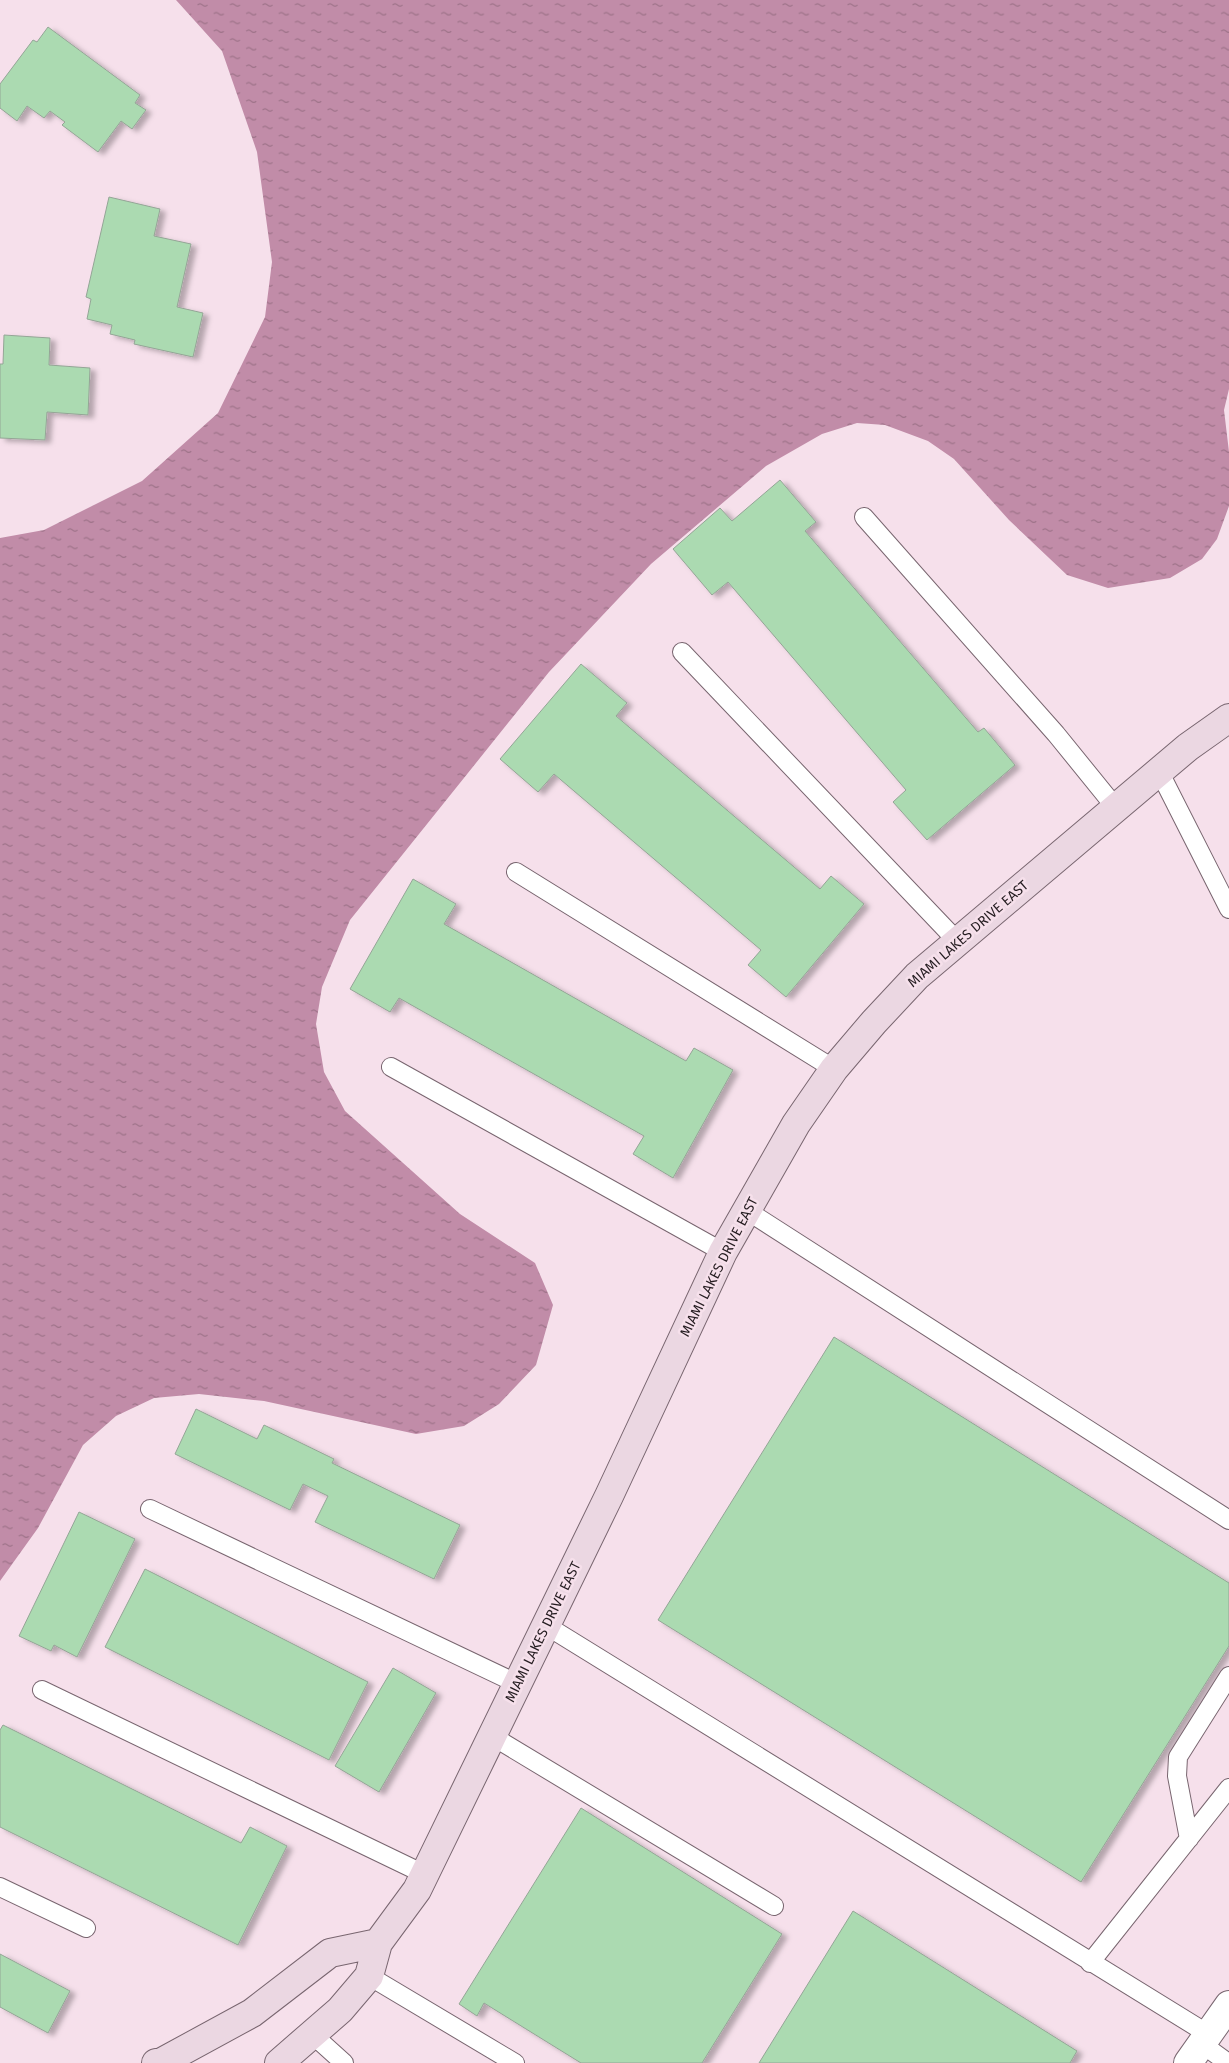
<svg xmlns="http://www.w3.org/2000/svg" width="1229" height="2063" font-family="'Fira Sans',sans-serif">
<defs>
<pattern id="water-ripples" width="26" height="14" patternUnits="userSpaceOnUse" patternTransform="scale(1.25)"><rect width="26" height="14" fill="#c18ca8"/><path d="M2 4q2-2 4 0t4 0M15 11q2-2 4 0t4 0" fill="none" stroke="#9d7288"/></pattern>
<filter id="shadow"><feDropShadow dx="5.5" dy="3" stdDeviation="2.5" flood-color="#0004"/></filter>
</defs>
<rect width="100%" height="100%" fill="#f6e0eb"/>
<!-- water -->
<path fill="url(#water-ripples)" d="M 176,0 L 1229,0 L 1229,389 L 1224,410 L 1229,452 L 1229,506 L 1217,539 L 1202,559 L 1170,578 L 1108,588 L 1067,575 L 1009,520 L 954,459 L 928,441 L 885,425 L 857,423 L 822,434 L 766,466 L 651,564 L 549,672 L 350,920 L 322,987 L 316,1024 L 324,1072 L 345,1111 L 460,1214 L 535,1263 L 553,1305 L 536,1365 L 499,1404 L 464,1426 L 416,1434 L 264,1401 L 199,1394 L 154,1398 L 116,1416 L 83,1445 L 38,1528 L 0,1581 L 0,538 L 44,530 L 142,481 L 218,413 L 265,317 L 272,262 L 257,152 L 222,51 Z"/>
<!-- building -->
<path fill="#abdab1" stroke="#94a596" filter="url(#shadow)" d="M 48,27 L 140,95 L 135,103 L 146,110 L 132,129 L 121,121 L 98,152 L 62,125 L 65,122 L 50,111 L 44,118 L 27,106 L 17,121 L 0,108 L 0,84 L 33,40 L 37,42 Z
M 109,197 L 160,209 L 154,236 L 191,244 L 177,307 L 203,313 L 193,357 L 134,344 L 135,340 L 110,334 L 112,325 L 87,319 L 91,299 L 86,297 Z
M 4,335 L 50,338 L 49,365 L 90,368 L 88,415 L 47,412 L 45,440 L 0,438 L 0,364 L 3,364 Z
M 780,480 L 816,522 L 805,531 L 978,732 L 984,728 L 1015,765 L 927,840 L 893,802 L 906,790 L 728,582 L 712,595 L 673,549 L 720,508 L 732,521 Z
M 581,664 L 627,703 L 616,716 L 820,889 L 831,876 L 864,904 L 786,997 L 748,965 L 761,950 L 554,774 L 538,792 L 500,759 Z
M 413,879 L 456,904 L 444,924 L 686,1061 L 694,1048 L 733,1070 L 673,1178 L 633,1154 L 644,1136 L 399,998 L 390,1012 L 350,989 Z
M 834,1337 L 1229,1583 L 1229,1646 L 1081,1882 L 658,1620 Z
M 196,1409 L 257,1439 L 264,1425 L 334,1459 L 332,1463 L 460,1525 L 434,1579 L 315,1522 L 328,1496 L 303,1484 L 290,1510 L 175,1454 Z
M 79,1512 L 135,1539 L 77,1657 L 54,1645 L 51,1651 L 19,1636 Z
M 145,1569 L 368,1682 L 329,1760 L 105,1647 Z
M 393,1668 L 436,1693 L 379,1792 L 335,1766 Z
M 3,1725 L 241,1843 L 250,1827 L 287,1846 L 238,1945 L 0,1827 L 0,1730 Z
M 581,1808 L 782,1934 L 702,2063 L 581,2063 L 484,2003 L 477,2016 L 459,2004 Z
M 853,1911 L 1077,2051 L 1070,2063 L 759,2063 Z
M 0,1954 L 70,1991 L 48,2033 L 0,2007 Z"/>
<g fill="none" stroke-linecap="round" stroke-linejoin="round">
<!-- service casing -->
<g stroke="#78656f" stroke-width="20">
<path id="service" d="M 864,517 L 1056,734 L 1116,808
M 682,652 L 958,942
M 1159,771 L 1229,909
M 516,872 L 834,1069
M 391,1067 L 723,1252
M 746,1210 L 1229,1520
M 150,1509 L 518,1684
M 547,1626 L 1208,2034
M 42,1690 L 424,1874
M 492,1736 L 774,1906
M 1189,1839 L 1177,1776 L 1178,1757 L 1229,1676
M 0,1887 L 86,1928
M 1090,1963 L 1229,1788
M 369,1976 L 515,2063
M 312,2034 L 344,2063
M 1202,2044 L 1228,2063"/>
</g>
<!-- minor casing -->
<g stroke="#78656f" stroke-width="30">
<path id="minor" d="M 1188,2063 L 1229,2005"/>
</g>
<!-- secondary casing -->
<g stroke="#78656f" stroke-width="30">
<path id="secondary" d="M 156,2063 L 162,2062 L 252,2013 L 330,1953 L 378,1943
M 279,2063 L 340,2010 L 369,1976 L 378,1943 L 417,1890 L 609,1496 L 723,1252 L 796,1124 L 834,1069 L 874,1022 L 917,976 L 1188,747 L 1229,718"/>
</g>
<!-- service -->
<use href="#service" stroke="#fff" stroke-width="18"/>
<!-- minor -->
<use href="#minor" stroke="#fff" stroke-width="28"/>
<!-- secondary -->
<use href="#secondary" stroke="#ebd7e2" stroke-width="28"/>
</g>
<g text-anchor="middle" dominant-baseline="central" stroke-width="5" stroke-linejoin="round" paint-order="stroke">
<!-- street labels -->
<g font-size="14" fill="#241c20" stroke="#f6e0eb">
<text transform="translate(968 934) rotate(-41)">MIAMI LAKES DRIVE EAST</text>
<text transform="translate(719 1267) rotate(-63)">MIAMI LAKES DRIVE EAST</text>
<text transform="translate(543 1632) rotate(-64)">MIAMI LAKES DRIVE EAST</text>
</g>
</g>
</svg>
